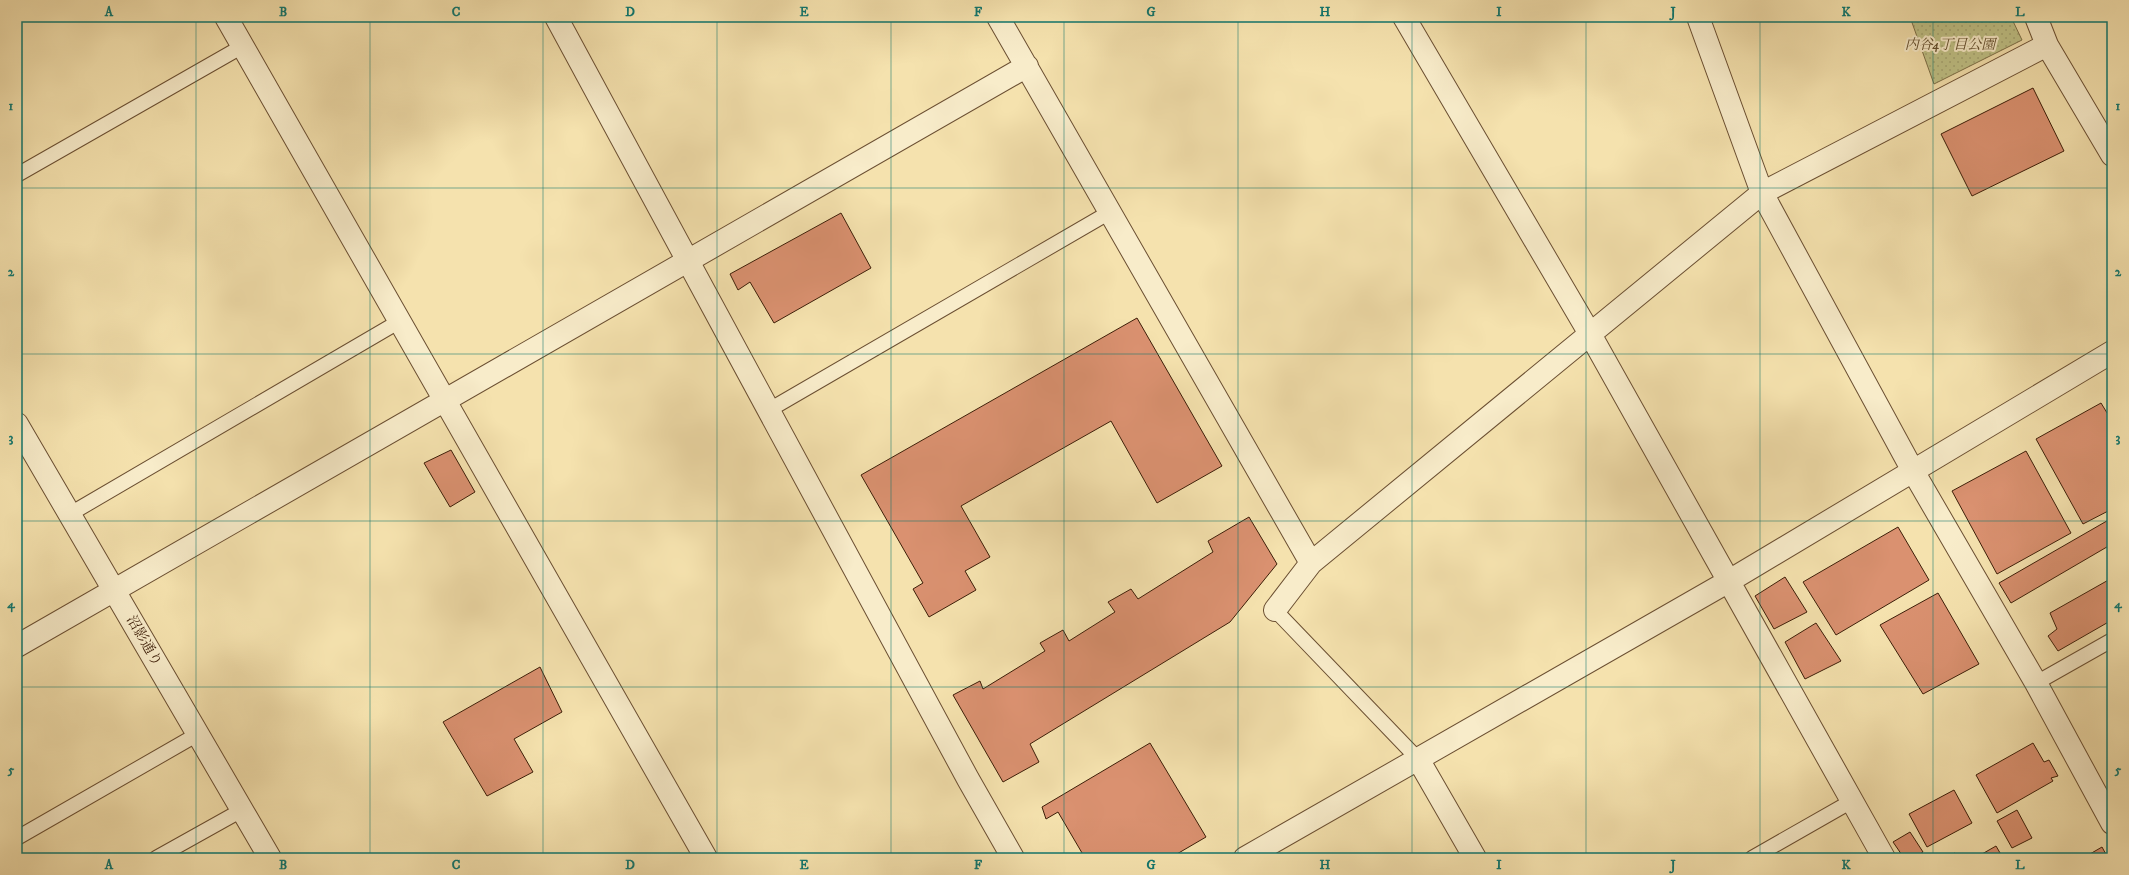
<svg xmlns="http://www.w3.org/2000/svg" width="2129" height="875" font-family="'IM FELL DW Pica','Noto Serif JP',serif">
<defs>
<pattern id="green-dots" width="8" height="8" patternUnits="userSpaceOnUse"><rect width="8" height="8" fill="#c0c287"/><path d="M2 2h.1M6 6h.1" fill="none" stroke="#a6a673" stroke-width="1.8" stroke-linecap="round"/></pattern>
</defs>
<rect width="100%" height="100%" fill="#f5e2ae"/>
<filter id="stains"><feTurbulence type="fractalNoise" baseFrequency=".005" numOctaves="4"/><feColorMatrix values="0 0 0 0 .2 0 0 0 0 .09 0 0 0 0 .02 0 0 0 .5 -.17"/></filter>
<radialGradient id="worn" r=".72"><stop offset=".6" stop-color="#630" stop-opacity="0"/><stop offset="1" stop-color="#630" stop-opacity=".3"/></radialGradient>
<!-- green -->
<path fill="url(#green-dots)" stroke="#7e7048" d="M 1910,17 L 2011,17 L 2022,40 L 1934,84 Z"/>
<!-- building -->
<path fill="#da9170" stroke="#3d1e08" d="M 2033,88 L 2064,151 L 1972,196 L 1941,134 Z
M 841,213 L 871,268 L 774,323 L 750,282 L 738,290 L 730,274 Z
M 1137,318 L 1222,466 L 1157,503 L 1111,421 L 961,506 L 990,557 L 965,571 L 976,590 L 929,617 L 913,589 L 923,583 L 861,475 Z
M 2101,403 L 2112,421 L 2112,509 L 2083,524 L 2036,439 Z
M 451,450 L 475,492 L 450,507 L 424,463 Z
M 2026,451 L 2071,533 L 1997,574 L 1952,491 Z
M 1249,517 L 1277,564 L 1230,622 L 1030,744 L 1039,762 L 1003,782 L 953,695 L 980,681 L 983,689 L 1045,651 L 1040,643 L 1063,630 L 1069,641 L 1115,612 L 1108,602 L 1131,589 L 1138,599 L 1213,552 L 1208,541 Z
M 2112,518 L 2112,544 L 2011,603 L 1999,583 Z
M 1898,527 L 1929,580 L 1836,635 L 1803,582 Z
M 1785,577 L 1807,612 L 1774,629 L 1755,596 Z
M 2112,578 L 2112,620 L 2058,651 L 2048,636 L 2057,629 L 2050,613 Z
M 1938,593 L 1979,664 L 1923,694 L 1880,625 Z
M 1816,623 L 1841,661 L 1805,679 L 1785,642 Z
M 540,667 L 562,712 L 514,739 L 533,772 L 487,796 L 443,722 Z
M 1150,743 L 1206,837 L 1170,858 L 1085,858 L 1058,812 L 1046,819 L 1042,807 Z
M 2033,743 L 2044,762 L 2049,760 L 2058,776 L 2051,778 L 2053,781 L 1997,813 L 1976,775 Z
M 1954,790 L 1972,823 L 1927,847 L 1909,814 Z
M 2017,810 L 2032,838 L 2012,848 L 1997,821 Z
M 1910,832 L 1923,852 L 1913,858 L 1904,858 L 1893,842 Z
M 1996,846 L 2003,858 L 1975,858 Z
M 2102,847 L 2108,858 L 2083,858 Z
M 1955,853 L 1957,858 L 1946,858 Z"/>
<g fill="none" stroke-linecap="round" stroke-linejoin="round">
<!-- service casing -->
<g stroke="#6b4f32" stroke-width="16">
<path id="service" d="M 17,175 L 243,46
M 769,410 L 1110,212
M 70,514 L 400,321
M 1275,610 L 1418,759
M 2036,683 L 2112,640
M 17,838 L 198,734
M 156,858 L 242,810
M 1752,858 L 1852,801"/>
</g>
<!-- minor casing -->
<g stroke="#6b4f32" stroke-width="24">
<path id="minor" d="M 226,17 L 706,858
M 556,17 L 968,779 L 1013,858
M 998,17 L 1311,563
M 1404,17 L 1590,334 L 1884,858
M 1698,17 L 1762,193 L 1913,471 L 2036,683 L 2112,823
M 2047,45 L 2112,155
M 17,424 L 270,858
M 1275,610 L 1311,563 L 1762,193 L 2047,45 L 2036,17
M 17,646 L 1027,66
M 1418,759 L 1475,858
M 1245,858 L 1729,581 L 2112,352"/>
</g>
<!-- service -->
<use href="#service" stroke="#f8ecca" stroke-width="14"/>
<!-- minor -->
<use href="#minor" stroke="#f8ecca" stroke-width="22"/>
</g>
<!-- grid -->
<path fill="none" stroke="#0f766e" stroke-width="1" stroke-opacity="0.55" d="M 196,17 L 196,858M 370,17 L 370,858M 543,17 L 543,858M 717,17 L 717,858M 891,17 L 891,858M 1064,17 L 1064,858M 1238,17 L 1238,858M 1412,17 L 1412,858M 1586,17 L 1586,858M 1760,17 L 1760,858M 1933,17 L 1933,858M 17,188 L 2112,188M 17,354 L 2112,354M 17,521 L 2112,521M 17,687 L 2112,687"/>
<g text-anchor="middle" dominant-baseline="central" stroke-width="4" stroke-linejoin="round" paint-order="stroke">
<!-- park labels -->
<g font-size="14" font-style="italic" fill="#644f2e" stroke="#f8ecca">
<text x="1950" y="45">内谷4丁目公園</text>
</g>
<!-- street labels -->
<g font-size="14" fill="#3d1e08" stroke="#f8ecca">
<text transform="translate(144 641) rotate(60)">沼影通り</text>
</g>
</g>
<!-- margin -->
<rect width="2129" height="875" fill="none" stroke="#f5e2ae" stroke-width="44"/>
<rect x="22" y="22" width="2085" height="831" fill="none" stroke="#0f766e" stroke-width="1.5"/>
<g font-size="13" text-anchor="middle" font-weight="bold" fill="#0f766e">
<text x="109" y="16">A</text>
<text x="283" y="16">B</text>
<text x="456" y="16">C</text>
<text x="630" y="16">D</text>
<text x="804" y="16">E</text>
<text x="978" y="16">F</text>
<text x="1151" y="16">G</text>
<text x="1325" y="16">H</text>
<text x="1499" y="16">I</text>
<text x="1673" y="16">J</text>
<text x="1846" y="16">K</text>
<text x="2020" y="16">L</text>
<text x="11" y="110">1</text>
<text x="2118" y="110">1</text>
<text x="11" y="276">2</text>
<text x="2118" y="276">2</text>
<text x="11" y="442">3</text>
<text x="2118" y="442">3</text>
<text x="11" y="608">4</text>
<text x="2118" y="608">4</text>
<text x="11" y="774">5</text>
<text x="2118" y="774">5</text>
<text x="109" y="869">A</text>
<text x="283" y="869">B</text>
<text x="456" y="869">C</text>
<text x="630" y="869">D</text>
<text x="804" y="869">E</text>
<text x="978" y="869">F</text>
<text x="1151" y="869">G</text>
<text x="1325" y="869">H</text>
<text x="1499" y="869">I</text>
<text x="1673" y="869">J</text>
<text x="1846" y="869">K</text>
<text x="2020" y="869">L</text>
</g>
<rect width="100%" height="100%" filter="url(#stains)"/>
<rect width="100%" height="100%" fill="url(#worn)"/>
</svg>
